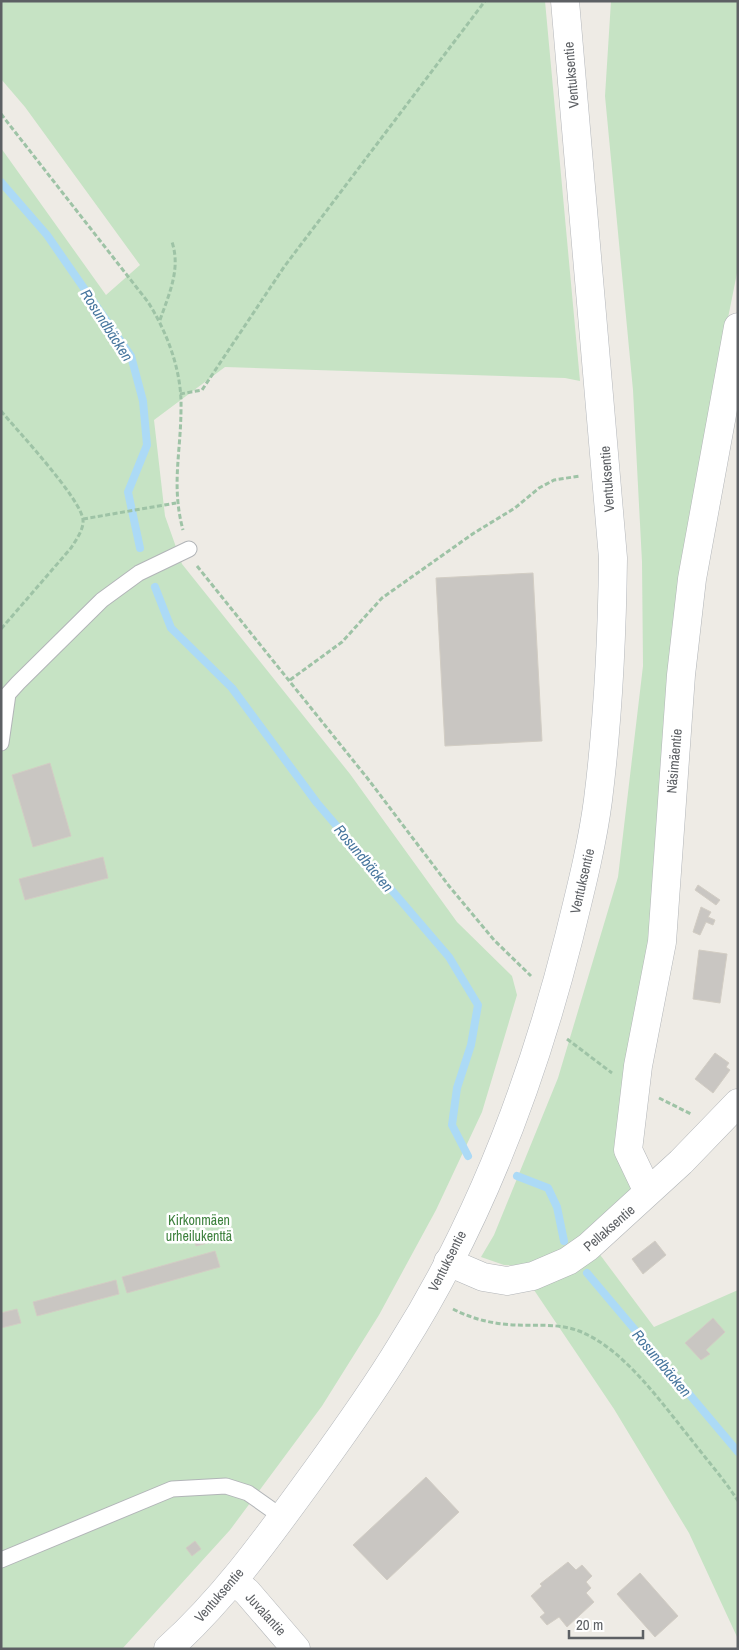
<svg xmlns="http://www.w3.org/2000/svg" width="739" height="1650" font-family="'Archivo Narrow',sans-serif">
<rect width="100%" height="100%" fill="#eeebe5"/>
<!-- green -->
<path fill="#c6e3c4" d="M 1,1 L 545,1 L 580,381 L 565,378 L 225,367 L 154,420 L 165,516 L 182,564 L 350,774 L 457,922 L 512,976 L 517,995 L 482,1112 L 436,1210 L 379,1315 L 322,1406 L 230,1530 L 122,1649 L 1,1649 L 1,148 L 106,295 L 140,265 L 25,107 L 1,79 Z
M 611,1 L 738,1 L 738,268 L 726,328 L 638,1192 L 585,1239 L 528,1266 L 504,1265 L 481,1257 L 494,1235 L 558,1078 L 618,877 L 643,666 L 642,562 L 633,390 L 605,96 Z
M 598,1252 L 654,1327 L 738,1290 L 738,1639 L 689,1533 L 614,1409 L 532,1287 Z"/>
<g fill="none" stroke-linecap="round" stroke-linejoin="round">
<!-- stream -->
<path stroke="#acdaf6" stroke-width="8" d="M 1,182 L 47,235 L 131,356 L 143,401 L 147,445 L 128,492 L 140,548
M 155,587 L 171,628 L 232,688 L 317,803 L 449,957 L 478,1005 L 471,1045 L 457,1088 L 452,1125 L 468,1156
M 517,1176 L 548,1188 L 557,1207 L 564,1241
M 587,1273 L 738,1452"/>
</g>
<!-- building -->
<path fill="#c9c6c2" stroke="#d2cdc4" d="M 533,573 L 542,741 L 445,746 L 436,578 Z
M 50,763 L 71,836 L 33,847 L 12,775 Z
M 103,857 L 108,878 L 25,900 L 19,879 Z
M 698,885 L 720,900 L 716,905 L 695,890 Z
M 701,907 L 711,912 L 708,917 L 715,920 L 713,925 L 706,922 L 700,935 L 693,932 Z
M 699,950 L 727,954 L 720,1003 L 693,999 Z
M 715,1053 L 729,1063 L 726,1067 L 730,1070 L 713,1093 L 695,1079 Z
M 209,1233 L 211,1242 L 196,1246 L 194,1237 Z
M 655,1241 L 666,1255 L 643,1274 L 632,1259 Z
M 215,1251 L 220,1267 L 127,1293 L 122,1277 Z
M 116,1280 L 119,1294 L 37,1316 L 33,1302 Z
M 17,1309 L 21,1323 L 1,1328 L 1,1313 Z
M 713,1318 L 725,1332 L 706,1350 L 710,1354 L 701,1360 L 685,1343 Z
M 426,1477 L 459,1512 L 387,1580 L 353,1545 Z
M 195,1541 L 201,1549 L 192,1556 L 186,1548 Z
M 568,1562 L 576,1570 L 582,1565 L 592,1576 L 586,1582 L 591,1588 L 586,1593 L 594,1602 L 567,1627 L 559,1617 L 547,1625 L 540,1617 L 545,1613 L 531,1596 L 542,1586 L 540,1584 Z
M 640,1573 L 678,1616 L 655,1637 L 617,1594 Z"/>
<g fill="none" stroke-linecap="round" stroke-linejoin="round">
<!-- service casing -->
<g stroke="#b2b5b8" stroke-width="17">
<path id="service" d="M 1,743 L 8,694 L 18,683 L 102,600 L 139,573 L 189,549
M 1,1560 L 172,1489 L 226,1486 L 248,1493 L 282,1517"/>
</g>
<!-- minor casing -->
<g stroke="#b2b5b8" stroke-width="29">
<path id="minor" d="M 648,1192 L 628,1150 L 638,1066 L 662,942 L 681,675 L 692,579 L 738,327
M 448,1262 L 483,1277 L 507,1281 L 533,1276 L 568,1261 L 588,1247 L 681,1162 L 738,1103
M 234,1581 L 247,1592 L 296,1649"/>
</g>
<!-- secondary casing -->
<g stroke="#b4b7bb" stroke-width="29">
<path id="secondary" d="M 168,1649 C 226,1597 270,1534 316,1471 C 345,1431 375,1389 401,1346 C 480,1221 533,1080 569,937 C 580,892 592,846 598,800 C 608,720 612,639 613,558 L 565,1"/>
</g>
<!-- path -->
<path stroke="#9ec3a6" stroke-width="3" stroke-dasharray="5 2.5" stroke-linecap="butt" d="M 1,114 L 148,302 C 167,332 182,371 181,408 C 181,452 171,486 183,530
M 160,320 C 169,294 181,269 172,242
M 180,394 L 202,390 L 284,267 L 485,1
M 1,411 C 17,430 82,500 83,520 C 84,529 76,540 71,548 L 1,629
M 83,519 L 176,503
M 197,566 L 368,779 L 449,886 L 494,940 L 531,976
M 290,680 L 342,642 L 382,598 L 474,533 L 515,508 L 539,488 L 554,480 L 580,476
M 567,1039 L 612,1073
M 659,1098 L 691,1114
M 453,1309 C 472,1319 493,1324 515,1325 C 535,1326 559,1323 579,1331 C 623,1348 661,1402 690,1438 C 706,1459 724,1479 738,1501"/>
<!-- service -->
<use href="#service" stroke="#fff" stroke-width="15"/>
<!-- minor -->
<use href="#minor" stroke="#fff" stroke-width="28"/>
<!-- secondary -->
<use href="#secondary" stroke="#fff" stroke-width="28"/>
</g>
<g text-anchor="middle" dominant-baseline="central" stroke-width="5" stroke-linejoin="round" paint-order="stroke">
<!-- street labels -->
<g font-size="14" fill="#5d6064" stroke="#fff">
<text transform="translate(571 75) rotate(-95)">Ventuksentie</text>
<text transform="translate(607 479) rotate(-94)">Ventuksentie</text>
<text transform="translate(674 761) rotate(-85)">Näsimäentie</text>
<text transform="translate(582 881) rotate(-77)">Ventuksentie</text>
<text transform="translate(609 1228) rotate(-41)">Pellaksentie</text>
<text transform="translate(447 1261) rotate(-63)">Ventuksentie</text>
<text transform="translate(219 1595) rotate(-49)">Ventuksentie</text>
<text transform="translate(266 1614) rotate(48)">Juvalantie</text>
</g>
<!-- park labels -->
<g font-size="14" fill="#3e813e" stroke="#fff">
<text x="199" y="1220">Kirkonmäen<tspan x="199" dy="16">urheilukenttä</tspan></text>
</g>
<!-- water labels -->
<g font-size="15" font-style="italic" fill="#47769e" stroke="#fff">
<text transform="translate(107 325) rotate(57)">Rosundbäcken</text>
<text transform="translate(364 858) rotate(50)">Rosundbäcken</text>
<text transform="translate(662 1363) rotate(50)">Rosundbäcken</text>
</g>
</g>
<!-- border -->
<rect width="739" height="1650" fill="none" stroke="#5d6064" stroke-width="5"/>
<!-- scale -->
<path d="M569 1630v8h74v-8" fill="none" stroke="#5d6064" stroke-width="2.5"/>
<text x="576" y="1630" font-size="15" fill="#5d6064" stroke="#ffffff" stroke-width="4" paint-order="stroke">20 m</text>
</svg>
